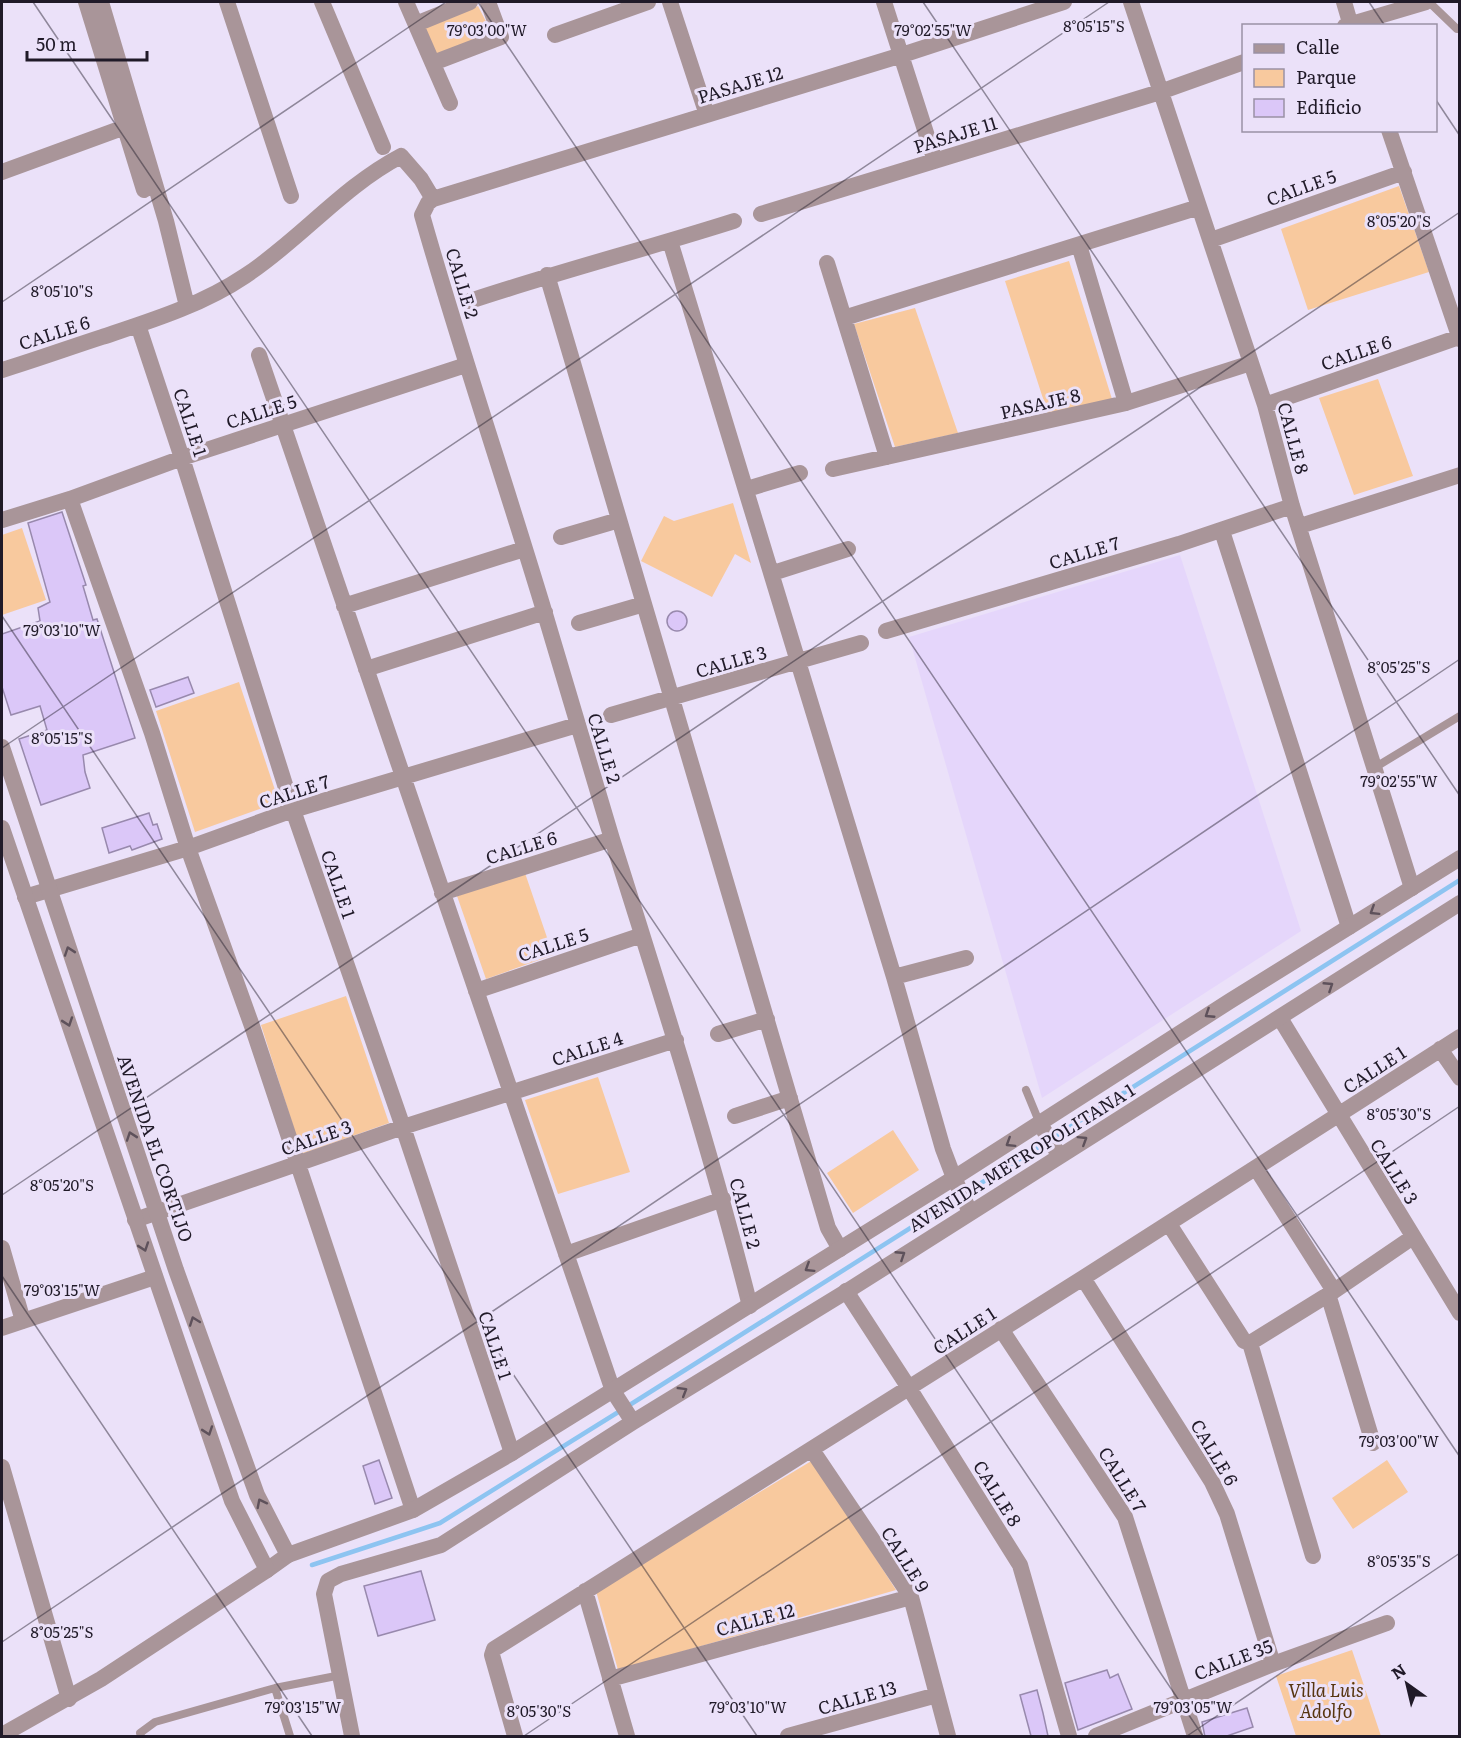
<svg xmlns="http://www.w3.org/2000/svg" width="1461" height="1738" font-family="Literata,serif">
<rect width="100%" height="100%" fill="#ebe1f9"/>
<!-- built -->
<path fill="#e5d6fb" d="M 1180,555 L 1301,931 L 1042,1098 L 909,637 Z"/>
<!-- green -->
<path fill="#f8c99e" d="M 478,6 L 493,35 L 436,57 L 423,28 Z
M 1399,186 L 1429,272 L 1308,310 L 1281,229 Z
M 1069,261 L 1112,399 L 1048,414 L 1005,281 Z
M 915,308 L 958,433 L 895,447 L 854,324 Z
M 1378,379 L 1413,476 L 1354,495 L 1319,398 Z
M 733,503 L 751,563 L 735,554 L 712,597 L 641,561 L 664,516 L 674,521 Z
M 22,528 L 46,600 L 2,615 L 2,535 Z
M 239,682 L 279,802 L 195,832 L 156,711 Z
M 525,873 L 553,955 L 486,979 L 457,896 Z
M 346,996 L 389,1123 L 302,1154 L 261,1025 Z
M 598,1077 L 630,1172 L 558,1194 L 525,1100 Z
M 893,1130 L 919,1170 L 853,1213 L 827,1173 Z
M 813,1460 L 896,1590 L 618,1670 L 596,1591 Z
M 1387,1460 L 1408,1492 L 1353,1529 L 1332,1498 Z
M 1352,1650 L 1381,1736 L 1296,1736 L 1276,1676 Z"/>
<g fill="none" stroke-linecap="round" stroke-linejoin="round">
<!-- stream -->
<path stroke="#8dc4f1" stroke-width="4.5" d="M 1054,1137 L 1460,880
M 965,1193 L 1047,1142
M 628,1406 L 958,1198
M 312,1565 L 440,1523 L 620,1411"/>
</g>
<!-- building -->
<path fill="#dbc7f8" stroke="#9889ad" stroke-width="1.5" d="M 62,512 L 86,585 L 83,586 L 93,620 L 97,619 L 135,738 L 83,755 L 85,772 L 90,788 L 41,805 L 19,739 L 47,730 L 40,706 L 11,715 L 2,687 L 2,634 L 40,621 L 38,608 L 50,602 L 28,523 Z
M667 621a10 10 0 1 1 20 0a10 10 0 1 1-20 0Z
M 188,677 L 194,693 L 156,707 L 150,690 Z
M 149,813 L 153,825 L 157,824 L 162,839 L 132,850 L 130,846 L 109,853 L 102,828 Z
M 379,1460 L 392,1498 L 375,1504 L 363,1466 Z
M 421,1571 L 435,1620 L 378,1636 L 364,1586 Z
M 1107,1670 L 1110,1678 L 1118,1674 L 1132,1709 L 1078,1730 L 1065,1683 Z
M 1037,1690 L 1043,1713 L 1048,1736 L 1031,1736 L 1020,1695 Z
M 1247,1708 L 1253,1727 L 1224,1737 L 1205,1737 L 1202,1722 Z"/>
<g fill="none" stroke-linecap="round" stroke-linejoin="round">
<!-- service -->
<path stroke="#a99599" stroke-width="8" d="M 1429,2 L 1457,29 L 1460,28
M 1374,768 L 1460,716
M 1026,1090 L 1040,1124
M 275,1688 L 290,1736
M 141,1736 L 140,1733 L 155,1722 L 275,1688 L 341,1675"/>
<!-- minor -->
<path stroke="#a99599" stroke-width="16" d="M 86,2 L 144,190
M 101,2 L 166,221 L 187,306
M 227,2 L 291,196
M 322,2 L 383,147
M 406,2 L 450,103
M 670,2 L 707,115
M 884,2 L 935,161
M 1131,2 L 1265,405 L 1292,506 L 1412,888
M 1344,2 L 1351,26
M 416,24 L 470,2
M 1345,26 L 1426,2
M 555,35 L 648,2
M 433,63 L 501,37 L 488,2
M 1389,130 L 1460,339
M 2,172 L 125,127
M 761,214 L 1160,92 L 1244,62
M 1211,240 L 1404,172
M 670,241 L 894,977 L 943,1149 L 954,1178 L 970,1212
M 1079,245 L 1126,403
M 827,263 L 887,457
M 547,275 L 828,1228 L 840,1249
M 470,301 C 557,272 646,249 734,221
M 844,318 L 1199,207
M 138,325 L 182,458 L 293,810 L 403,1127 L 512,1453
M 259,355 L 613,1391
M 2,370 C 35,360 68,348 102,337 C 150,321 202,305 245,276 C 300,240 342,187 401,156 L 421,179 L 433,199
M 1265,405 L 1459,337
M 833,469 L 1126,403 L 1251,363
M 747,489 L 800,473
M 70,499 L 152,733 L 188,848 L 252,1026 L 413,1510
M 2,520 L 70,499 L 182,458 L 466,365
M 1300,526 L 1460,475
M 1222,531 L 1349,927
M 561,537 L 619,520
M 773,573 L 848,549
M 344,606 L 524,549
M 579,623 L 644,604
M 886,631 L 1179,544 L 1292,506
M 366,669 L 545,612
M 611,715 L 861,643
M 442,893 L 612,839
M 25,897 L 188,848 L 293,810 L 577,725
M 894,977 L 966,958
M 476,991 L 642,935
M 1280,1018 L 1460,1313
M 718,1034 L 767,1019
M 1440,1049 L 1460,1078
M 735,1116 L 790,1098
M 1256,1168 L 1334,1291
M 135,1220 L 403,1127 L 676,1040
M 1169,1224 L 1244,1341 L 1250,1343 L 1313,1556
M 2,1248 L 23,1321
M 566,1254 L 723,1199
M 1083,1278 L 1212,1482 L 1227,1514 L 1273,1664
M 846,1291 L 909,1388 L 1020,1565 L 1069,1736
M 1328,1294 L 1373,1443
M 750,1306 C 710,1148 661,994 612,839 C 589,764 568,689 545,614 C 505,481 460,349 422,215 L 428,203 L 433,199 L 902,55 L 1064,2
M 2,1328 L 155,1277
M 1001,1329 L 1125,1517 L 1195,1736
M 1250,1343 L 1334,1291 L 1413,1237
M 812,1450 L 911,1597 L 948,1736
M 2,1467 L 69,1699
M 267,1570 L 288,1555
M 585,1591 L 627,1736
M 610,1679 L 911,1597
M 515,1736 L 492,1655 L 494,1649 L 1083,1278 L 1460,1037
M 788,1736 L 937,1695
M 1096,1736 L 1273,1664 L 1387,1623"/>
<!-- tertiary -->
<path stroke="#a99599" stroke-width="16" d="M 2,747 L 176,1270 L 257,1495 L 288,1555 L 413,1510 L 512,1453 L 954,1178 L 1230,1001 L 1460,858
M 2,828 L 232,1501 L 267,1570 L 101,1679 L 2,1735
M 1040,1124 L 1059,1155
M 613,1391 L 633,1422
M 352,1736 L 324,1594 L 328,1581 L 341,1574 L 441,1545 L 633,1422 L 852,1288 L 1460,903"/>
</g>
<!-- one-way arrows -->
<defs><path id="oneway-chevron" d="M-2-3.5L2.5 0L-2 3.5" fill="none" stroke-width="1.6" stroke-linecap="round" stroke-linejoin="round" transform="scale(1.5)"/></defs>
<g stroke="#5e515b">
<use href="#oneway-chevron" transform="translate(1374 911) rotate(148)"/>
<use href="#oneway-chevron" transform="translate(69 951) rotate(-109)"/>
<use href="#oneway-chevron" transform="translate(1329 986) rotate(-33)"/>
<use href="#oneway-chevron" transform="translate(1209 1014) rotate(147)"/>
<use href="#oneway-chevron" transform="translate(68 1022) rotate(71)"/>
<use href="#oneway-chevron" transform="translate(131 1136) rotate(-109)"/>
<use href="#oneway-chevron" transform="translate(1083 1140) rotate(-32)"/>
<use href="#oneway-chevron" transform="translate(1010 1143) rotate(148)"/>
<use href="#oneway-chevron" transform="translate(144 1247) rotate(71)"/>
<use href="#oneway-chevron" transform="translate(901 1255) rotate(-33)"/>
<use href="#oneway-chevron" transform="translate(809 1268) rotate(148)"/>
<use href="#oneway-chevron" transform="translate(194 1321) rotate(-110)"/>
<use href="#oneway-chevron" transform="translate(683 1391) rotate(-31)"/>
<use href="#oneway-chevron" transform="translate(208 1431) rotate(71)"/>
<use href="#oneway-chevron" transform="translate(261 1503) rotate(-117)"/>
</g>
<!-- ticks -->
<path fill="none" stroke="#201a28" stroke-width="1.5" stroke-opacity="0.45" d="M 33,2 L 1203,1736M 478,2 L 1460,1457M 923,2 L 1460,796M 1369,2 L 1385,26M 1436,100 L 1460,136M 2,302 L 446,2M 2,616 L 757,1736M 2,748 L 1109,2M 2,1195 L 1460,212M 2,1276 L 312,1736M 2,1642 L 1460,659M 524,1736 L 1460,1106M 1187,1736 L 1460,1553"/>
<g text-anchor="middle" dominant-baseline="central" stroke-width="6" stroke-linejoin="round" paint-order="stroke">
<!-- street labels -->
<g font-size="18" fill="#201a28" stroke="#ebe1f9">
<text transform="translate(740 84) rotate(-17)">PASAJE 12</text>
<text transform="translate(955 134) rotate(-17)">PASAJE 11</text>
<text transform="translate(1301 187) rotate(-20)">CALLE 5</text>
<text transform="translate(463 283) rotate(73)">CALLE 2</text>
<text transform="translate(54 332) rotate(-18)">CALLE 6</text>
<text transform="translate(1356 352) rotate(-19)">CALLE 6</text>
<text transform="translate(1040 403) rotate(-13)">PASAJE 8</text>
<text transform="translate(261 411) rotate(-18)">CALLE 5</text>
<text transform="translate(191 422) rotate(72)">CALLE 1</text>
<text transform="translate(1294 438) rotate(75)">CALLE 8</text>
<text transform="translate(1084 552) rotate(-17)">CALLE 7</text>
<text transform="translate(731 661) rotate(-16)">CALLE 3</text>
<text transform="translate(605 748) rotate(73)">CALLE 2</text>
<text transform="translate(294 791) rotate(-18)">CALLE 7</text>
<text transform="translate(521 847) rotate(-17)">CALLE 6</text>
<text transform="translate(339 884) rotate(71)">CALLE 1</text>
<text transform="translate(553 944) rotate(-18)">CALLE 5</text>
<text transform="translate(587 1048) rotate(-18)">CALLE 4</text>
<text transform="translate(1374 1069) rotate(-33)">CALLE 1</text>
<text transform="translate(316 1137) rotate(-19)">CALLE 3</text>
<text transform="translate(156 1148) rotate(71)">AVENIDA EL CORTIJO</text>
<text transform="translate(1021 1157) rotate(-32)">AVENIDA METROPOLITANA 1</text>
<text transform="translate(1395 1171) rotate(58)">CALLE 3</text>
<text transform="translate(746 1213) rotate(75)">CALLE 2</text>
<text transform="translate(964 1330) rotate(-33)">CALLE 1</text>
<text transform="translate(496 1345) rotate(72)">CALLE 1</text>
<text transform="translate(1215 1452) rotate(59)">CALLE 6</text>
<text transform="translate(1123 1479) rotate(58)">CALLE 7</text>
<text transform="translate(998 1493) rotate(58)">CALLE 8</text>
<text transform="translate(906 1559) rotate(58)">CALLE 9</text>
<text transform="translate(755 1619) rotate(-15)">CALLE 12</text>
<text transform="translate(1233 1659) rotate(-21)">CALLE 35</text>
<text transform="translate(857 1697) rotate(-16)">CALLE 13</text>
</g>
<!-- park labels -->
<g font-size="18" font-style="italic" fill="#573510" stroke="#ebe1f9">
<text x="1326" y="1689">Villa Luis<tspan x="1326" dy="21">Adolfo</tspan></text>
</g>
</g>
<g font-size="15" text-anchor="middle" fill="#201a28" stroke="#ebe1f9" stroke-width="6" stroke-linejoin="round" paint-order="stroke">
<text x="1094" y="32">8°05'15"S</text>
<text x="487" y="36">79°03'00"W</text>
<text x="933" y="36">79°02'55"W</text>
<text x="1399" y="227">8°05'20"S</text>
<text x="62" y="297">8°05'10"S</text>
<text x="62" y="636">79°03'10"W</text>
<text x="1399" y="673">8°05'25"S</text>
<text x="62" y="744">8°05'15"S</text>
<text x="1399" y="787">79°02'55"W</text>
<text x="1399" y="1120">8°05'30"S</text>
<text x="62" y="1191">8°05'20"S</text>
<text x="62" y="1296">79°03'15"W</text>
<text x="1399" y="1447">79°03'00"W</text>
<text x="1399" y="1567">8°05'35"S</text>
<text x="62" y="1638">8°05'25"S</text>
<text x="303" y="1713">79°03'15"W</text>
<text x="748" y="1713">79°03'10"W</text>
<text x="1193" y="1713">79°03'05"W</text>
<text x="539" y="1717">8°05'30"S</text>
</g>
<!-- border -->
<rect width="1461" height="1738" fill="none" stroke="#201a28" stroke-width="6"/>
<!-- legend -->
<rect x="1242" y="24" width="195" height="108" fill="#ebe1f9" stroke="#9a91a5" stroke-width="1.5"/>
<rect x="1254" y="44" width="30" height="9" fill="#a99599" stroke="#9a91a5" stroke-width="1.5"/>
<text x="1296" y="54" font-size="18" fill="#201a28">Calle</text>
<rect x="1254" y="69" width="30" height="18" fill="#f8c99e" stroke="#9a91a5" stroke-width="1.5"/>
<text x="1296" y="84" font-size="18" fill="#201a28">Parque</text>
<rect x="1254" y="99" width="30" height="18" fill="#dbc7f8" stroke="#9a91a5" stroke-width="1.5"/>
<text x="1296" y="114" font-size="18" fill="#201a28">Edificio</text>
<!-- north arrow -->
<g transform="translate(1407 1684) rotate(326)" stroke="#ebe1f9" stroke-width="4.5" paint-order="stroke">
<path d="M0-4.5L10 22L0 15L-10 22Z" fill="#201a28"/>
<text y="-9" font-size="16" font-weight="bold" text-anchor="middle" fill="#201a28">N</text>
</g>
<!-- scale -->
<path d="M27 51v9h120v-9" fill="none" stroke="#201a28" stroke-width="3"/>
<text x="36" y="51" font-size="18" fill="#201a28" stroke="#ebe1f9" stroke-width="4.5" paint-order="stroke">50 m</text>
</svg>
